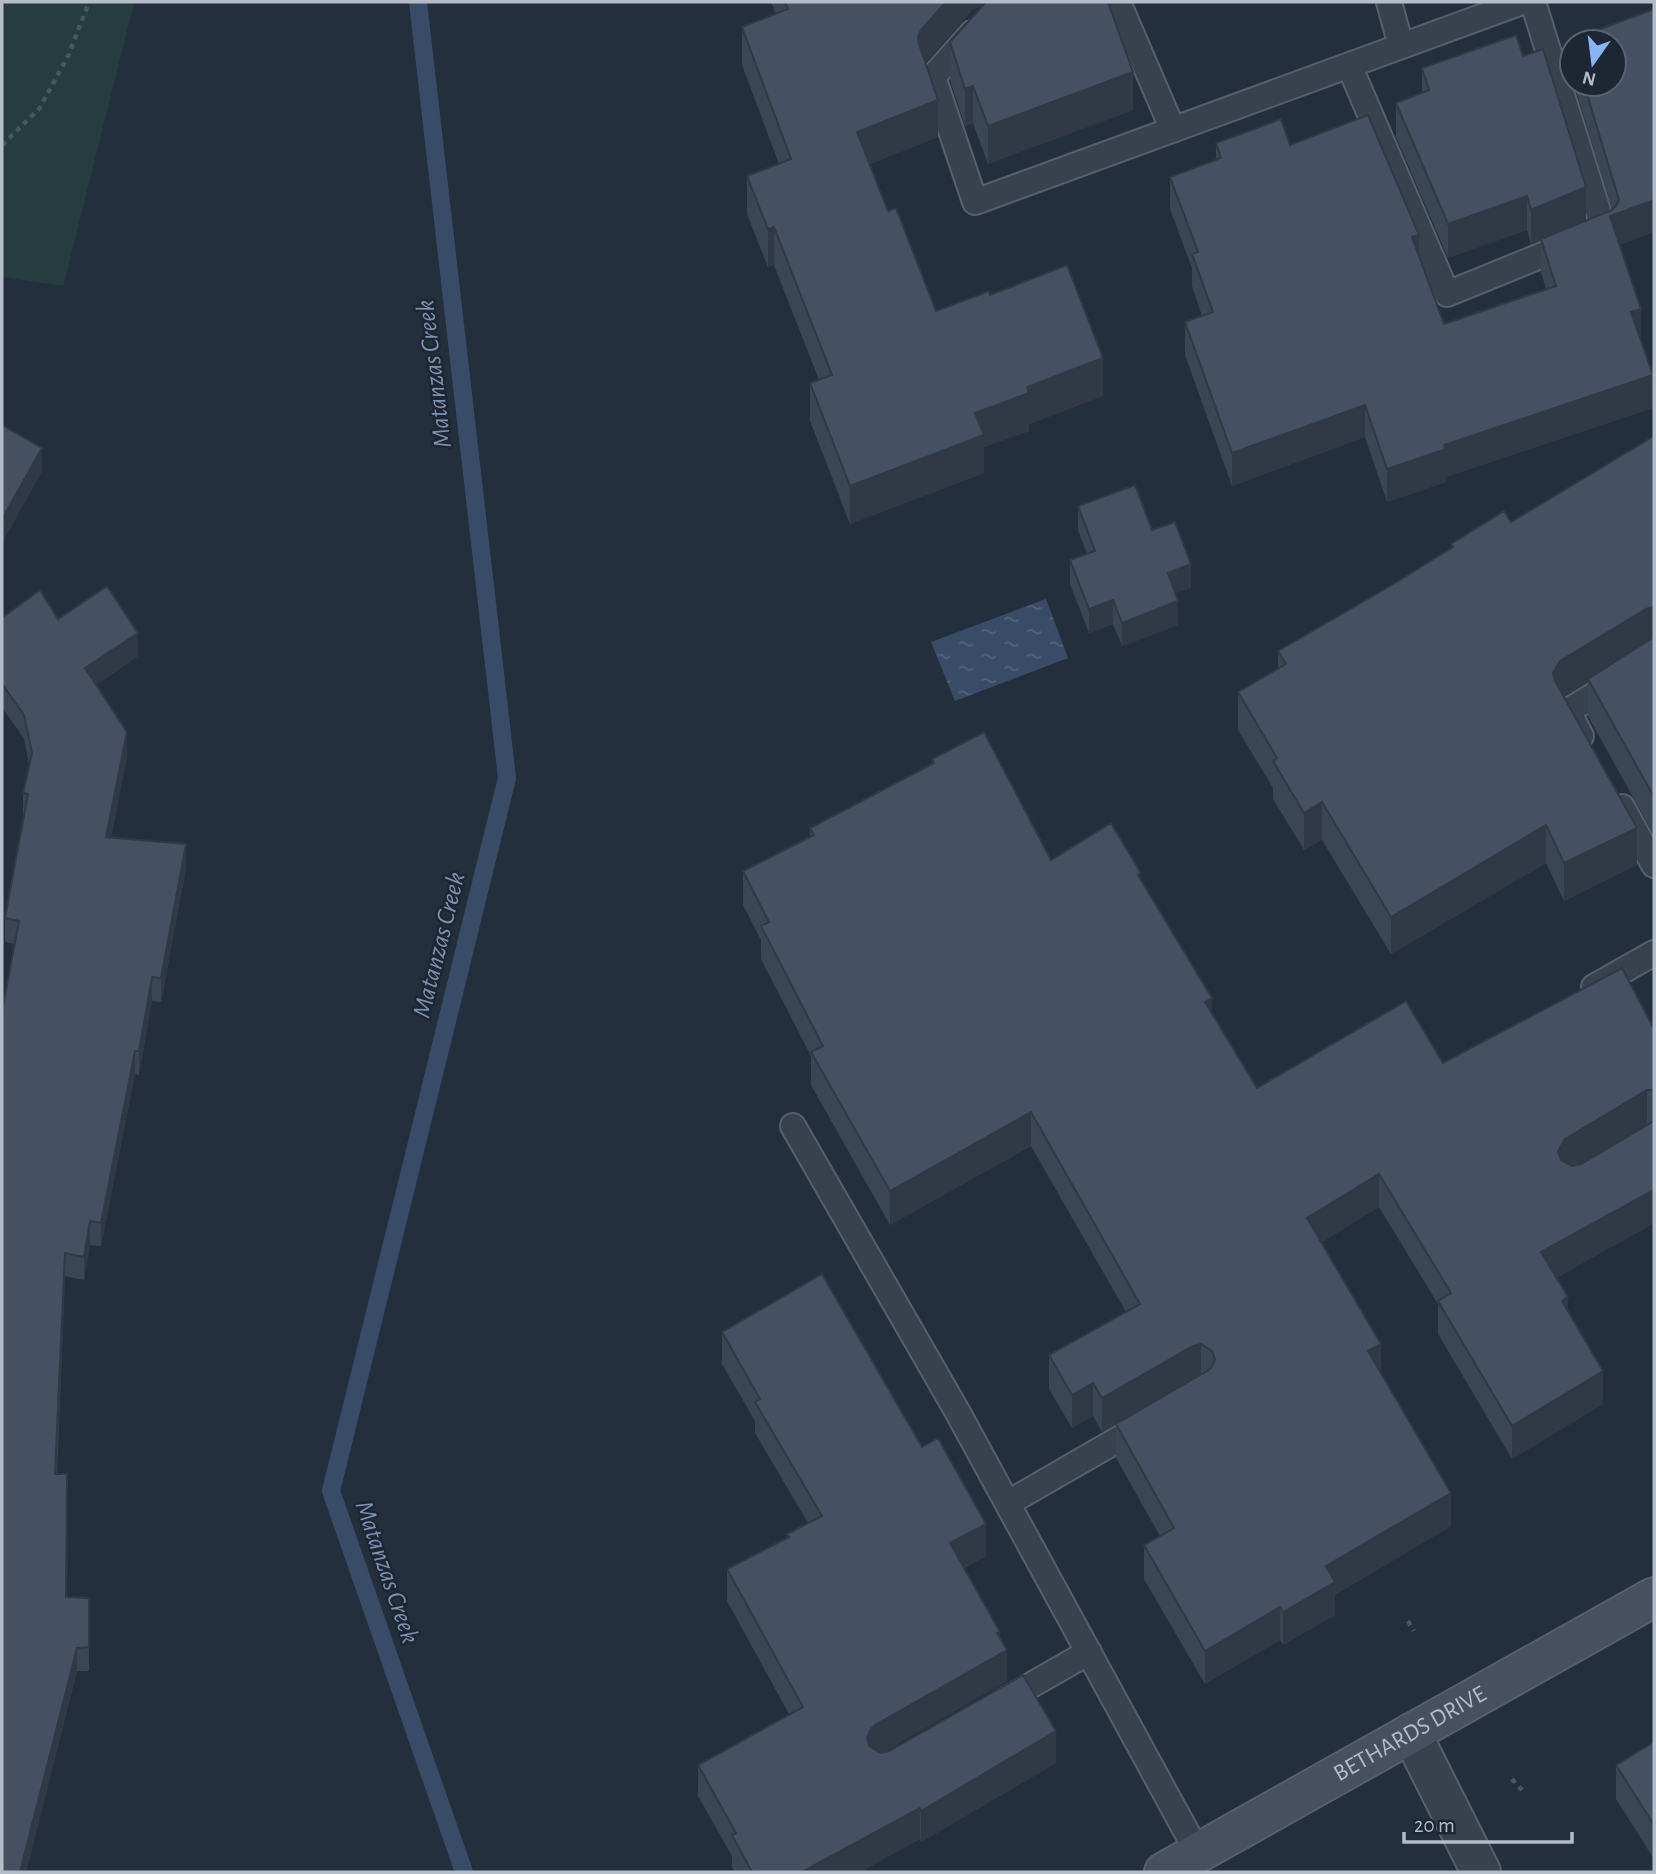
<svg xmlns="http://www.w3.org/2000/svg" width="1656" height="1874" font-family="'Alegreya Sans',sans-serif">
<defs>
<pattern id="water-ripples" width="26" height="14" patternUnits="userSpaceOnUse" patternTransform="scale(1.75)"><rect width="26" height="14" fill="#394c67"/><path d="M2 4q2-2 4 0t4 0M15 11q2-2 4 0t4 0" fill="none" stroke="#53647b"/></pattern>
</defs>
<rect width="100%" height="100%" fill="#242f3e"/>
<!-- green -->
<path fill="#263c3f" d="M 2,2 L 134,2 L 63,286 L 2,277 Z"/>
<!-- water -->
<path fill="url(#water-ripples)" d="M 1046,599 L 1068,658 L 955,701 L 931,642 Z"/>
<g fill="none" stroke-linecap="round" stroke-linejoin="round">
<!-- stream -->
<path stroke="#394c67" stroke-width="18" d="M 418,2 L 507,778 L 331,1491 L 464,1872"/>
<!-- lane casing -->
<g stroke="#565f6c" stroke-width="28">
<path id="lane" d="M 1118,2 L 1173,130
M 1389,2 L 1401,46
M 972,33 L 933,77 L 975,202 L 1522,2
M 1349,65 L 1447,294 L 1604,230 L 1533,2
M 1581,736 L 1568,711 L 1654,659
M 1622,807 L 1654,865
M 1594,987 L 1654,953
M 793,1126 L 957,1411 L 1198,1853
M 1008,1503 L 1145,1424
M 1002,1702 L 1089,1652"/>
</g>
<!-- street casing -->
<g stroke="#565f6c" stroke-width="42">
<path id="street" d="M 1411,1733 L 1481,1872"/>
</g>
<!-- secondary casing -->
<g stroke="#565f6c" stroke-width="42">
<g id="secondary">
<path id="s1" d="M 1164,1872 L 1654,1597"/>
</g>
</g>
<!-- path -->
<path stroke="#44595c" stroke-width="4.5" stroke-dasharray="5 5" stroke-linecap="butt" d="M 2,145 L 39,109 L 69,54 L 89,2
M 1408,1621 L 1414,1631
M 1512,1779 L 1522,1790"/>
<!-- lane -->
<use href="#lane" stroke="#38414e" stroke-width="24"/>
<!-- street -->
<use href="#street" stroke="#38414e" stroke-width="38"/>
<!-- secondary -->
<use href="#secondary" stroke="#465061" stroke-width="38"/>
</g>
<!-- wall -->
<path fill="#3b4654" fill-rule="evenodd" d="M 771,2 L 1108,2 L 1133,110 L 988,164 L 973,123 L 965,126 L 950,80 L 950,42 L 982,6 L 973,9 L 925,63 L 938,137 L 870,164 L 888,211 L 936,311 L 990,295 L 1103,396 L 1029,424 L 1029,431 L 984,447 L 984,473 L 850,524 L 810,421 L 810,383 L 819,380 L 774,265 L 768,267 L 747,214 L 747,176 L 779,164 L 742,65 L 742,27 L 776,14 Z
M 1654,9 L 1654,232 L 1619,245 L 1641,341 L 1653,408 L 1446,477 L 1446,482 L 1387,502 L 1365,437 L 1232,486 L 1185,355 L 1185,322 L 1202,316 L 1192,286 L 1192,268 L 1170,209 L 1170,177 L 1216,160 L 1216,143 L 1290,145 L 1419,257 L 1444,324 L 1546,289 L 1541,272 L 1541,240 L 1531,244 L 1527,230 L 1448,258 L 1396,137 L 1396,103 L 1422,93 L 1422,68 L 1523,56 L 1586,221 L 1612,210 L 1574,84 L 1614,84 L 1572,42 L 1572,77 L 1571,72 L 1571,40 Z
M 1654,436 L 1654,835 L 1588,716 L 1588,682 L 1564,696 L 1637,865 L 1564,901 L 1546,863 L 1391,954 L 1322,840 L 1304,850 L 1273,799 L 1273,788 L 1238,730 L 1238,692 L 1278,668 L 1278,651 L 1390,586 L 1451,548 L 1451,544 L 1511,522 Z
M 1078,506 L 1152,530 L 1191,588 L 1176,593 L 1178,625 L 1122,646 L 1113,624 L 1089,633 L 1070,584 L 1070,560 L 1087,554 L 1078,530 Z
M 2,618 L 58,619 L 138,656 L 96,685 L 127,756 L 111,837 L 186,868 L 161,1002 L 152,1001 L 139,1075 L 135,1074 L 101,1246 L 90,1245 L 84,1280 L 65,1276 L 57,1474 L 67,1597 L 89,1598 L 89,1671 L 77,1671 L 26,1872 L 15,944 L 5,942 L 5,918 L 23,816 L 23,793 L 29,764 L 24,738 L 2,708 Z
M 932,759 L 1051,860 L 1141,879 L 1212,1014 L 1257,1088 L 1443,1063 L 1654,1029 L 1654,1223 L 1556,1278 L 1603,1404 L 1512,1459 L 1438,1334 L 1438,1304 L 1379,1207 L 1322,1242 L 1451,1526 L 1335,1595 L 1335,1615 L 1283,1645 L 1280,1640 L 1205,1684 L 1144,1579 L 1144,1545 L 1160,1536 L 1116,1458 L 1116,1424 L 1195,1379 L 1102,1432 L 1093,1416 L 1072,1428 L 1049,1389 L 1049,1355 L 1126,1312 L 1031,1146 L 890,1225 L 811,1085 L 811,1056 L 761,959 L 761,940 L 743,905 L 743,871 L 810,837 L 810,828 L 932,764 ZM 1647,1124 L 1649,1124 L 1578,1165 Z
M 722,1332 L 922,1447 L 986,1556 L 964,1568 L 1000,1638 L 1007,1681 L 882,1753 L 1056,1763 L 921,1842 L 920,1839 L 860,1872 L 735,1872 L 732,1867 L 732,1856 L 698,1796 L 698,1765 L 789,1714 L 727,1601 L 727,1569 L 787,1538 L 787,1534 L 808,1523 L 755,1433 L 755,1421 L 722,1364 Z
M 1654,1742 L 1654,1859 L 1616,1799 L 1616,1765 Z"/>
<!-- shaded-wall -->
<path fill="#303945" d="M 946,2 L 993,2 L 973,9 L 921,68 L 918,37 L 921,30 Z
M 1133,72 L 1133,110 L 988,164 L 988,126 Z
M 973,86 L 973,123 L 965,126 L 965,89 Z
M 938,100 L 938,137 L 857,169 L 857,132 Z
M 1586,187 L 1586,221 L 1531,244 L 1531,210 Z
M 1527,196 L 1527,230 L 1448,258 L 1448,224 Z
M 1654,200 L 1654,232 L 1610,248 L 1610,216 Z
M 774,227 L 774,265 L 768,267 L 768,229 Z
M 1419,235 L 1419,267 L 1412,237 Z
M 1641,309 L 1641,341 L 1631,312 Z
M 1103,358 L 1103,396 L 1029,424 L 1029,431 L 984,447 L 984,473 L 850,524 L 850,486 L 975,413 L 1027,387 Z
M 1653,375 L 1653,408 L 1446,477 L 1446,482 L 1387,502 L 1387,469 L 1444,445 Z
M 1365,405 L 1365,437 L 1232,486 L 1232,453 Z
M 42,448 L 42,472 L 2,543 L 2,519 Z
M 1191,564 L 1191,588 L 1168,596 L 1168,573 Z
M 1113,600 L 1113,624 L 1089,633 L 1089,609 Z
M 1178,601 L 1178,625 L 1122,646 L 1122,623 Z
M 1654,607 L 1654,644 L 1588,679 L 1588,682 L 1560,698 L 1553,673 L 1560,661 L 1646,609 Z
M 138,633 L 138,656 L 85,692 L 85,668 Z
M 127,732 L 127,756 L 106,860 L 106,837 Z
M 1322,802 L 1322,840 L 1304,850 L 1304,813 Z
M 1546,825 L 1546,863 L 1391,954 L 1391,917 Z
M 1637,828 L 1637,865 L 1564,901 L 1564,863 Z
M 186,844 L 186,868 L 161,1002 L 161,978 Z
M 152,977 L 152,1001 L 139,1075 L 139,1051 Z
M 1212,998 L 1212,1031 L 1205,1002 Z
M 135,1051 L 135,1074 L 101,1246 L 101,1223 Z
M 1647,1090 L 1647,1124 L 1565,1173 L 1558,1151 L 1565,1139 Z
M 1031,1112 L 1031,1146 L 890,1225 L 890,1191 Z
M 1379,1174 L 1379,1207 L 1307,1251 L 1307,1218 Z
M 1654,1190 L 1654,1223 L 1541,1286 L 1541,1252 Z
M 90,1221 L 90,1245 L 84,1280 L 84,1257 Z
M 65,1253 L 65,1276 L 55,1497 L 55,1474 Z
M 1568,1297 L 1568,1331 L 1562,1301 Z
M 1201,1344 L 1201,1377 L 1193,1379 L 1102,1432 L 1102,1398 L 1193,1346 Z
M 1381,1344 L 1381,1377 L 1368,1351 Z
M 1603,1371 L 1603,1404 L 1512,1459 L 1512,1426 Z
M 1093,1383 L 1093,1416 L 1072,1428 L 1072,1395 Z
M 1451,1493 L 1451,1526 L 1335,1595 L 1335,1615 L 1283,1645 L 1283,1612 L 1326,1566 Z
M 986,1524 L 986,1556 L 950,1575 L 950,1543 Z
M 1280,1607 L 1280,1640 L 1205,1684 L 1205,1651 Z
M 1000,1632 L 1000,1654 L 1007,1650 L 1007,1681 L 875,1757 L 870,1762 L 867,1738 L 870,1730 Z
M 77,1648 L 77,1671 L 26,1872 L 20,1872 Z
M 1056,1731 L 1056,1763 L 921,1842 L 921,1811 Z
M 920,1808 L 920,1839 L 860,1872 L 802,1872 Z"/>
<!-- building -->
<path fill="#455162" stroke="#303945" stroke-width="2" d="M 785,2 L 946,2 L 921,30 L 918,37 L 919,44 L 938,100 L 857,132 L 888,211 L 896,208 L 936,311 L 989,291 L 990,295 L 1067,265 L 1103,358 L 1027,387 L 1029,393 L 975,413 L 984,435 L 850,486 L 810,383 L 832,375 L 774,227 L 768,229 L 747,176 L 791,159 L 742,27 L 788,9 Z
M 986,2 L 1108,2 L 1133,72 L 988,126 L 973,86 L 965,89 L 950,42 Z
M 1654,9 L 1654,200 L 1610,216 L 1641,309 L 1631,312 L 1653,375 L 1444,445 L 1446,449 L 1387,469 L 1365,405 L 1232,453 L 1185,322 L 1213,312 L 1192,254 L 1198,252 L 1170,177 L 1221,158 L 1216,143 L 1281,119 L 1290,145 L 1368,115 L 1419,235 L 1412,237 L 1444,324 L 1556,286 L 1541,239 L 1610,211 L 1616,206 L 1619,200 L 1584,84 L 1614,84 L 1614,42 L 1572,42 L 1572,45 L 1571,40 Z
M 1516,35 L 1523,56 L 1543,49 L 1586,187 L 1531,210 L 1527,196 L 1448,224 L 1396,103 L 1429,90 L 1422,68 Z
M 2,425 L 42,448 L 2,519 Z
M 1654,436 L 1654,607 L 1646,609 L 1560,661 L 1553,673 L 1555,681 L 1637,828 L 1564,863 L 1546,825 L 1391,917 L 1322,802 L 1304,813 L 1273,761 L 1277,758 L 1238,692 L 1286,664 L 1278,651 L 1390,586 L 1453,547 L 1451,544 L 1504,511 L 1511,522 Z
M 1135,485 L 1152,530 L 1175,522 L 1191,564 L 1168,573 L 1178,601 L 1122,623 L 1113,600 L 1089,609 L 1070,560 L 1095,551 L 1078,506 Z
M 107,586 L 138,633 L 85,668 L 127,732 L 106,837 L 186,844 L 161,978 L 152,977 L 139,1051 L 135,1051 L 101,1223 L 90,1221 L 84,1257 L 65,1253 L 55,1474 L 67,1474 L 66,1597 L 89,1598 L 89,1647 L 77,1648 L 20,1872 L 2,1872 L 2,1011 L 19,921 L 5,918 L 28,794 L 23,793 L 32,753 L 24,715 L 2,684 L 2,618 L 40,590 L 58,619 Z
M 1654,637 L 1654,797 L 1588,679 Z
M 984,732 L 1051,860 L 1111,823 L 1141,873 L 1138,875 L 1212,998 L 1205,1002 L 1257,1088 L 1406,1001 L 1443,1063 L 1622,968 L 1654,1029 L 1654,1090 L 1647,1090 L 1565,1139 L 1558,1151 L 1561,1160 L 1572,1166 L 1581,1164 L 1654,1121 L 1654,1190 L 1541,1252 L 1568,1297 L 1562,1301 L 1603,1371 L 1512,1426 L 1438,1301 L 1451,1293 L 1379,1174 L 1307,1218 L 1381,1344 L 1368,1351 L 1451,1493 L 1326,1566 L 1335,1582 L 1283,1612 L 1280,1607 L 1205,1651 L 1144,1545 L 1174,1528 L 1116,1424 L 1207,1371 L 1212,1367 L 1215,1359 L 1212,1351 L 1201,1344 L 1193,1346 L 1102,1398 L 1093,1383 L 1072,1395 L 1049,1355 L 1140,1304 L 1031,1112 L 890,1191 L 811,1052 L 823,1046 L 761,926 L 769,922 L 743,871 L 814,835 L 810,828 L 934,763 L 932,759 Z
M 822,1274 L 922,1447 L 938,1438 L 986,1524 L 950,1543 L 1000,1632 L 997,1633 L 1007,1650 L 875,1725 L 870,1730 L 867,1738 L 869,1746 L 881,1753 L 889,1751 L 1023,1675 L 1056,1731 L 921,1811 L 920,1808 L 802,1872 L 752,1872 L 732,1835 L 736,1833 L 698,1765 L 803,1707 L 727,1569 L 789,1537 L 787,1534 L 822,1516 L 755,1402 L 760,1399 L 722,1332 Z
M 1654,1742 L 1654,1825 L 1616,1765 Z"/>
<g text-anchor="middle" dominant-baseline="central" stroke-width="5" stroke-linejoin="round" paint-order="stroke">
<!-- street labels -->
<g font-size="24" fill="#b4bcc9" stroke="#1d2633">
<text stroke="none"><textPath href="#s1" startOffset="282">BETHARDS DRIVE</textPath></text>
</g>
<!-- water labels -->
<g font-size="26" font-style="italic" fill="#7c92b1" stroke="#1d2633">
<text transform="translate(434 374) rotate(-97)">Matanzas Creek</text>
<text transform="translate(439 945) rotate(-76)">Matanzas Creek</text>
<text transform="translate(387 1572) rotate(71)">Matanzas Creek</text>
</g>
</g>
<!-- border -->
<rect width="1656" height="1874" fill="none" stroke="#b4bcc9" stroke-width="7"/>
<!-- north arrow -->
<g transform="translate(1593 63) rotate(194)"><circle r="33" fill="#1d2633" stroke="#59626f" stroke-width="2"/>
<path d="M0-5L12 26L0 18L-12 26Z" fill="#8ab4f8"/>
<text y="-10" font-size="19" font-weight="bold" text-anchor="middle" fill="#b4bcc9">N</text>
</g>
<!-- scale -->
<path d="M1404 1832v10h168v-10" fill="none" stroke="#b4bcc9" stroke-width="3.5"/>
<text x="1414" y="1832" font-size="21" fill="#b4bcc9" stroke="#1d2633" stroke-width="5" paint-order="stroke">20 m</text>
</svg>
